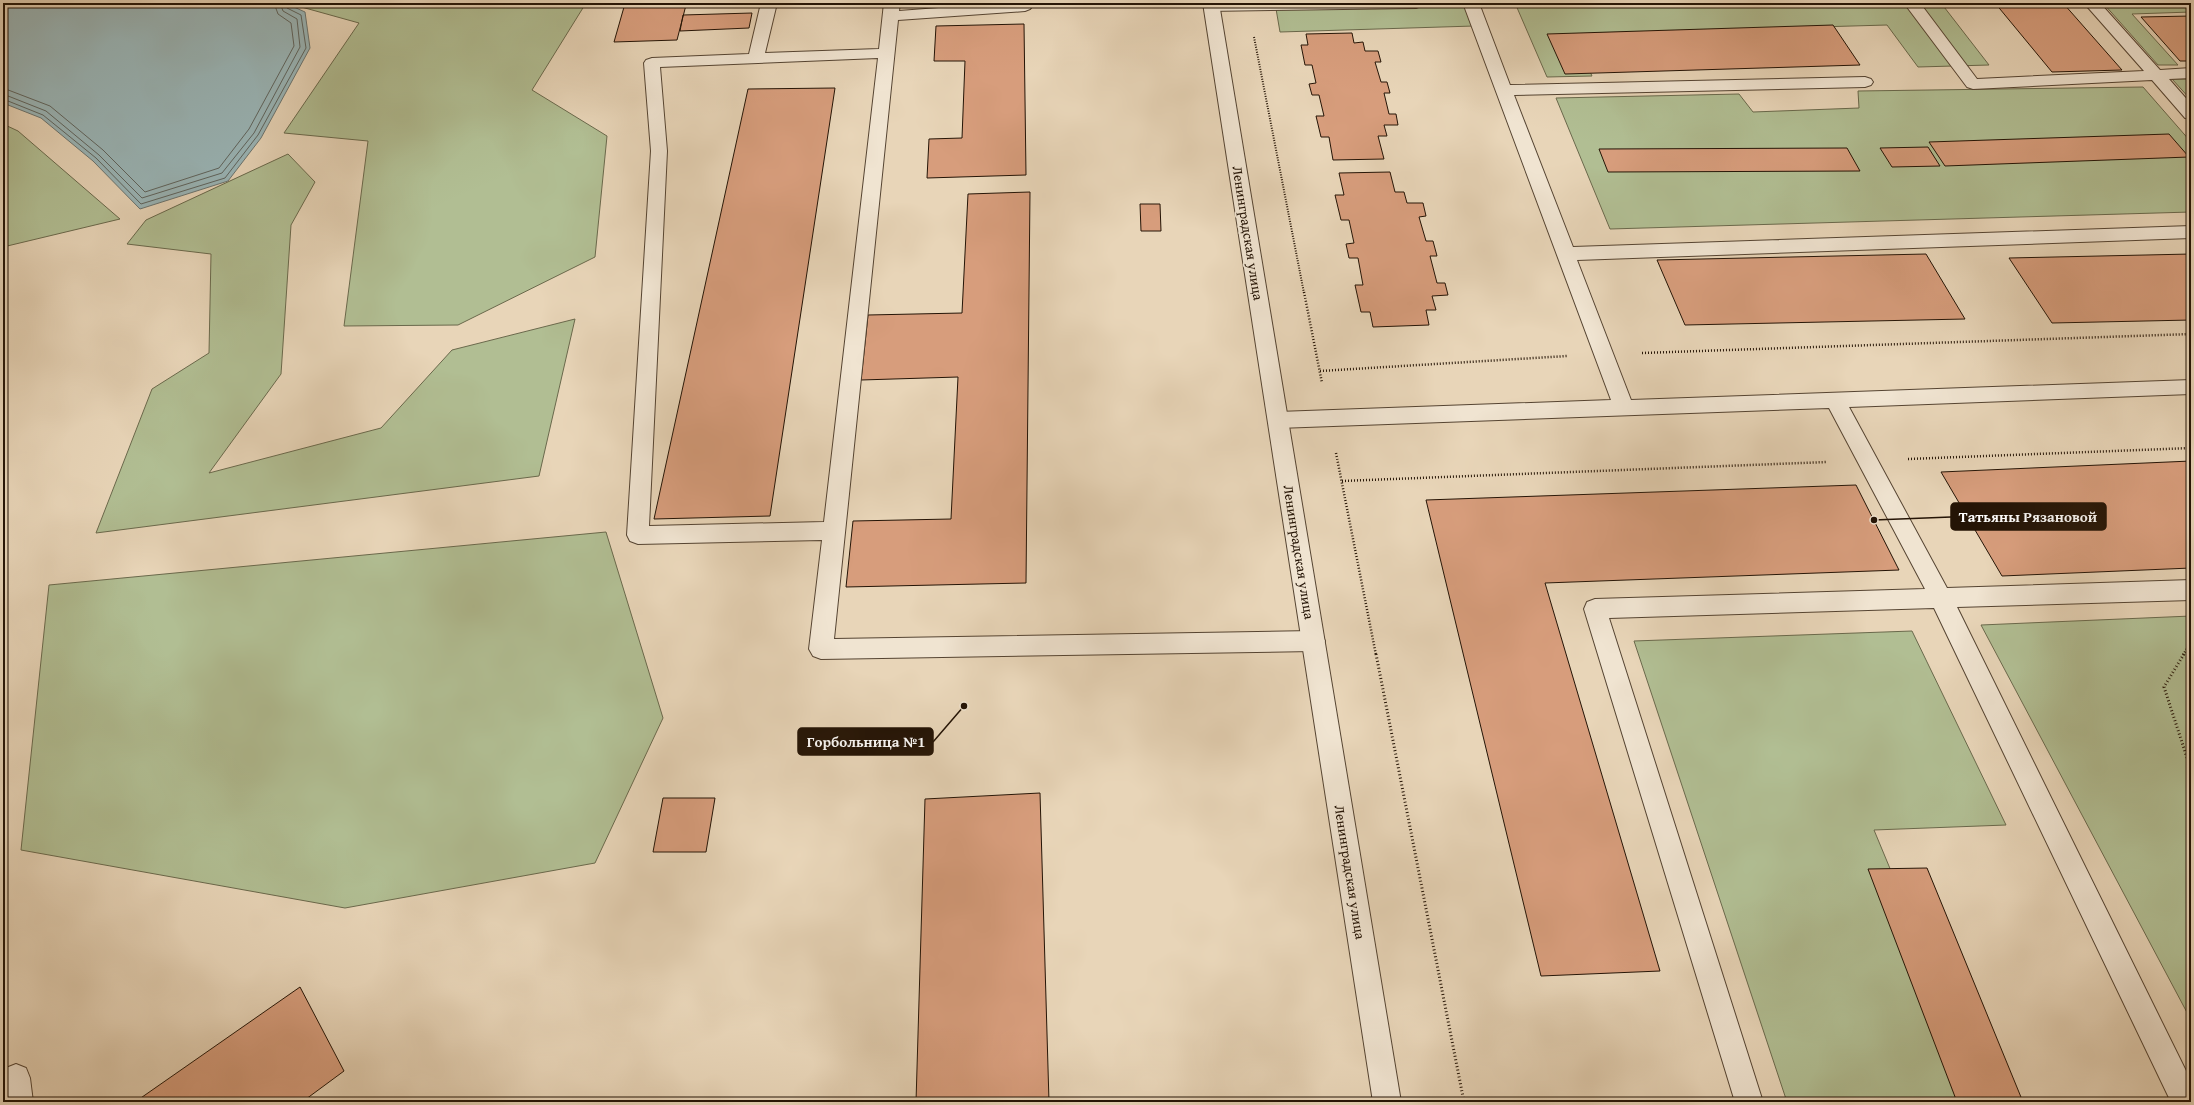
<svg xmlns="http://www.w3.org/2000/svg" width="2194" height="1105" font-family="'Gentium Book Plus',serif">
<rect width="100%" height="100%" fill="#e8d5b8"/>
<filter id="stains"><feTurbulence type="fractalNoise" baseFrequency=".005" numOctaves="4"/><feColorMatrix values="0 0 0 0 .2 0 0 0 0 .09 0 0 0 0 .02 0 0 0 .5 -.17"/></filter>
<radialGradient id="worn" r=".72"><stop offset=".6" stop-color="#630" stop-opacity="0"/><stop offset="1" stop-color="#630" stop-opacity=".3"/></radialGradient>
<!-- green -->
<path fill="#b1be93" stroke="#6a694c" d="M 287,3 L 586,3 L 532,90 L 607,136 L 595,257 L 458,325 L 344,326 L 368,141 L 284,133 L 359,23 Z
M 1275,3 L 1465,3 L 1474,26 L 1280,32 Z
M 1515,3 L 1941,3 L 1989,65 L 1918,67 L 1887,25 L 1573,34 L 1592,76 L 1547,77 Z
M 2103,3 L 2191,3 L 2191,12 L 2132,14 L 2178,65 L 2158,65 Z
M 2172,79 L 2191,79 L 2191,100 Z
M 2143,87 L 2191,142 L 2191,212 L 1610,229 L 1556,98 L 1739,94 L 1753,112 L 1859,108 L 1858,91 Z
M 3,124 L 18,131 L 120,219 L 3,247 Z
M 288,154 L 315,182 L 291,225 L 281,374 L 209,473 L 381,428 L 452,350 L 575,319 L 539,476 L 96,533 L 152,389 L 209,353 L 211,254 L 127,244 L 146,220 Z
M 606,532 L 663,718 L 595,863 L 345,908 L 21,850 L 49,585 Z
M 2191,616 L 2191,1020 L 1981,625 Z
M 1912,631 L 2006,825 L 1874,830 L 1987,1102 L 1787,1102 L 1634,641 Z"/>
<!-- water -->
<path fill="#9ab6b8" stroke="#6b7571" d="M 3,3 L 285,3 L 305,12 L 310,48 L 261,138 L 228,181 L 140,209 L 93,161 L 41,118 L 3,103 Z"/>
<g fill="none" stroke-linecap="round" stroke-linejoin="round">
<!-- shore -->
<path stroke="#5f655f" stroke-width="1" d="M 3,88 L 50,106 L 103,150 L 145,192 L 219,168 L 249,129 L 294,46 L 291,23 L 278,14 L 274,3
M 3,94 L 46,111 L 99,155 L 142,198 L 222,173 L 254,133 L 300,47 L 297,19 L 283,11 L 280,3
M 3,99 L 43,115 L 96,158 L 141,204 L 225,178 L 258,135 L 306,48 L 301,15 L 287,8 L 285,3"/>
</g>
<!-- building -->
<path fill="#d79d7c" stroke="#241406" d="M 801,3 L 833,3 L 832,7 L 800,7 Z
M 1995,3 L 2063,3 L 2122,70 L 2052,72 Z
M 686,5 L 677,40 L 614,42 L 624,7 Z
M 752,13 L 749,28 L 680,31 L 683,15 Z
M 2191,16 L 2191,61 L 2180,61 L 2141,17 Z
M 1024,24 L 1026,175 L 927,178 L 929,139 L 962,138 L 965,61 L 934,61 L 936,26 Z
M 1833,25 L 1860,65 L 1565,74 L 1547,34 Z
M 1352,33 L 1354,43 L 1363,42 L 1365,51 L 1378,51 L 1381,62 L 1375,62 L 1381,82 L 1387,82 L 1390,93 L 1384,93 L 1389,114 L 1396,114 L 1398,125 L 1384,125 L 1387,136 L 1378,136 L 1384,159 L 1333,160 L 1329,137 L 1321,137 L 1316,116 L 1324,116 L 1319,95 L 1312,95 L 1309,84 L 1316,83 L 1312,65 L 1305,65 L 1301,45 L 1308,45 L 1306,34 Z
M 835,88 L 770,516 L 654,519 L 748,89 Z
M 2169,134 L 2189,157 L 1945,166 L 1929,142 Z
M 1928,147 L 1940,166 L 1892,167 L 1880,148 Z
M 1847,148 L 1860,171 L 1608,172 L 1599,149 Z
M 1390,172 L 1395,192 L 1404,192 L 1407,203 L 1423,203 L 1426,216 L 1419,217 L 1426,241 L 1433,241 L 1437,256 L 1430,256 L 1437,283 L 1445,283 L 1448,295 L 1432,296 L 1436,310 L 1426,310 L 1429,325 L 1373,327 L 1370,312 L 1361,312 L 1355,285 L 1363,285 L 1358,258 L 1349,258 L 1346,244 L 1354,243 L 1349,220 L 1341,220 L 1335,195 L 1344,195 L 1339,173 Z
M 1030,192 L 1026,583 L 846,587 L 853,521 L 951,519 L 958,377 L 861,380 L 868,315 L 962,313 L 968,194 Z
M 1140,204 L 1160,204 L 1161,231 L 1141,231 Z
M 1926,254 L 1965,319 L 1685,325 L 1657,260 Z
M 2191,254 L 2191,320 L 2052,323 L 2009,258 Z
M 2191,461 L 2191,568 L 2002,576 L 1941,472 Z
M 1856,485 L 1899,570 L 1545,583 L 1660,971 L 1541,976 L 1426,500 Z
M 1040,793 L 1049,1102 L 916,1102 L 925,799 Z
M 663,798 L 715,798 L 706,852 L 653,852 Z
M 1927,868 L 2023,1102 L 1957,1102 L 1868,869 Z
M 300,987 L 344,1071 L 302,1102 L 135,1102 Z"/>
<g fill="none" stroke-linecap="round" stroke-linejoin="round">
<!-- service casing -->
<g stroke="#554432" stroke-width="2">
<path id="service" d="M 761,3 L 777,3 L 765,53 L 879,49 L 884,3 L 900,3 L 899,11 L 1004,3 L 1035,3 L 1030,9 L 1025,11 L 898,20 L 834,639 L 1313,631 L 1321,634 L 1325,641 L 1321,648 L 1313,651 L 821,659 L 813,656 L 809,649 L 822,540 L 638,544 L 630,541 L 627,535 L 651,151 L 644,63 L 646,60 L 652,58 L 749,54 ZM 878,58 L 824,522 L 649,526 L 667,151 L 660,67 Z
M 1212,3 L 1424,3 L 1421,6 L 1416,8 L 1207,11 L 1204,8 L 1207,5 Z
M 1463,3 L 1479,3 L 1510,85 L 1865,77 L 1871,79 L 1873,82 L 1871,85 L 1865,87 L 1514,95 L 1573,247 L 2191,226 L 2191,238 L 1577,260 L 1631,400 L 2191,380 L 2191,394 L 1849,407 L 1947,588 L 2191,580 L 2191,600 L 1957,607 L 2191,1081 L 2191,1102 L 2171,1102 L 1934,608 L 1609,618 L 1763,1102 L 1735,1102 L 1584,609 L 1587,602 L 1595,599 L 1925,589 L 1829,408 L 1278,428 L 1271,426 L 1268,420 L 1271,414 L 1278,412 L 1611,400 Z
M 1904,3 L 1920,3 L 1977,79 L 2144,71 L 2084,3 L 2100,3 L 2160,70 L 2191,68 L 2191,78 L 2169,79 L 2191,104 L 2191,119 L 2185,118 L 2152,80 L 1973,89 L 1967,87 Z
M 16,1064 L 26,1068 L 30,1078 L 33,1102 L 5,1102 L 3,1075 L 6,1068 Z"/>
</g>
<!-- tertiary casing -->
<g stroke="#554432" stroke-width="2">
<path id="tertiary" d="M 1203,3 L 1219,3 L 1401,1102 L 1373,1102 Z"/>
</g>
<!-- path-far2 -->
<path stroke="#241406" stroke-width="2" stroke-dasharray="1 1.5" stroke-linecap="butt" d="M 1254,37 L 1304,293"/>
<!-- path-far1 -->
<path stroke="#241406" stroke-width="2.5" stroke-dasharray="1 2" stroke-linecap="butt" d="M 1304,292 L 1322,383
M 1642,353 L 2191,334
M 1320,371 L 1567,356
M 1336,453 L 1376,655
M 1908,459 L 2191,448
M 1342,481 L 1827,462
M 2183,655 L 2191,642"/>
<!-- path -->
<path stroke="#241406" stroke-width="3" stroke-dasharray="1 2.5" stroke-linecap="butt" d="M 1376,654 L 1464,1102
M 2184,654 L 2164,687 L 2191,770"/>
<!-- service -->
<use href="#service" fill="#f0e4d1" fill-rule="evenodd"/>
<!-- tertiary -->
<use href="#tertiary" fill="#f0e4d1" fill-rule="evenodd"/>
</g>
<g text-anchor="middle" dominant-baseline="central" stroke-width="3.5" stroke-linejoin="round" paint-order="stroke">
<!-- street labels -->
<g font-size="14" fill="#241406" stroke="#f0e4d1">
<text transform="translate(1248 233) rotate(81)">Ленинградская улица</text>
<text transform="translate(1299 552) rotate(81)">Ленинградская улица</text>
<text transform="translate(1350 872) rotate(81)">Ленинградская улица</text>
</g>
</g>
<!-- callouts -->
<path fill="none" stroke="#241406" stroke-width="1.5" d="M1874 520L1951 517M964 706L933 742"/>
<g fill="#241406" stroke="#f0e4d1" stroke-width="1.5">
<circle cx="1874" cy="520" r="4"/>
<circle cx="964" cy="706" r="4"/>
</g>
<g fill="#241406" stroke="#241406" stroke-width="1.5">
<rect x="1951" y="503" width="155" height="27" rx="4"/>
<rect x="798" y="728" width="135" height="27" rx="4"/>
</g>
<g font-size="15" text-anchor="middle" font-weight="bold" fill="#fff">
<text x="2028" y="522">Татьяны Рязановой</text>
<text x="866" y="747">Горбольница №1</text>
</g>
<!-- margin -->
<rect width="2194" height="1105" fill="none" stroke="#e8d5b8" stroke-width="16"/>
<rect x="4" y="4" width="2186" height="1097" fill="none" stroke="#241406" stroke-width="2"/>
<rect x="8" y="8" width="2178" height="1089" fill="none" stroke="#241406"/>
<rect width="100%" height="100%" filter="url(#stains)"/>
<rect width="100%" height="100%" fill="url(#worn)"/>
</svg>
